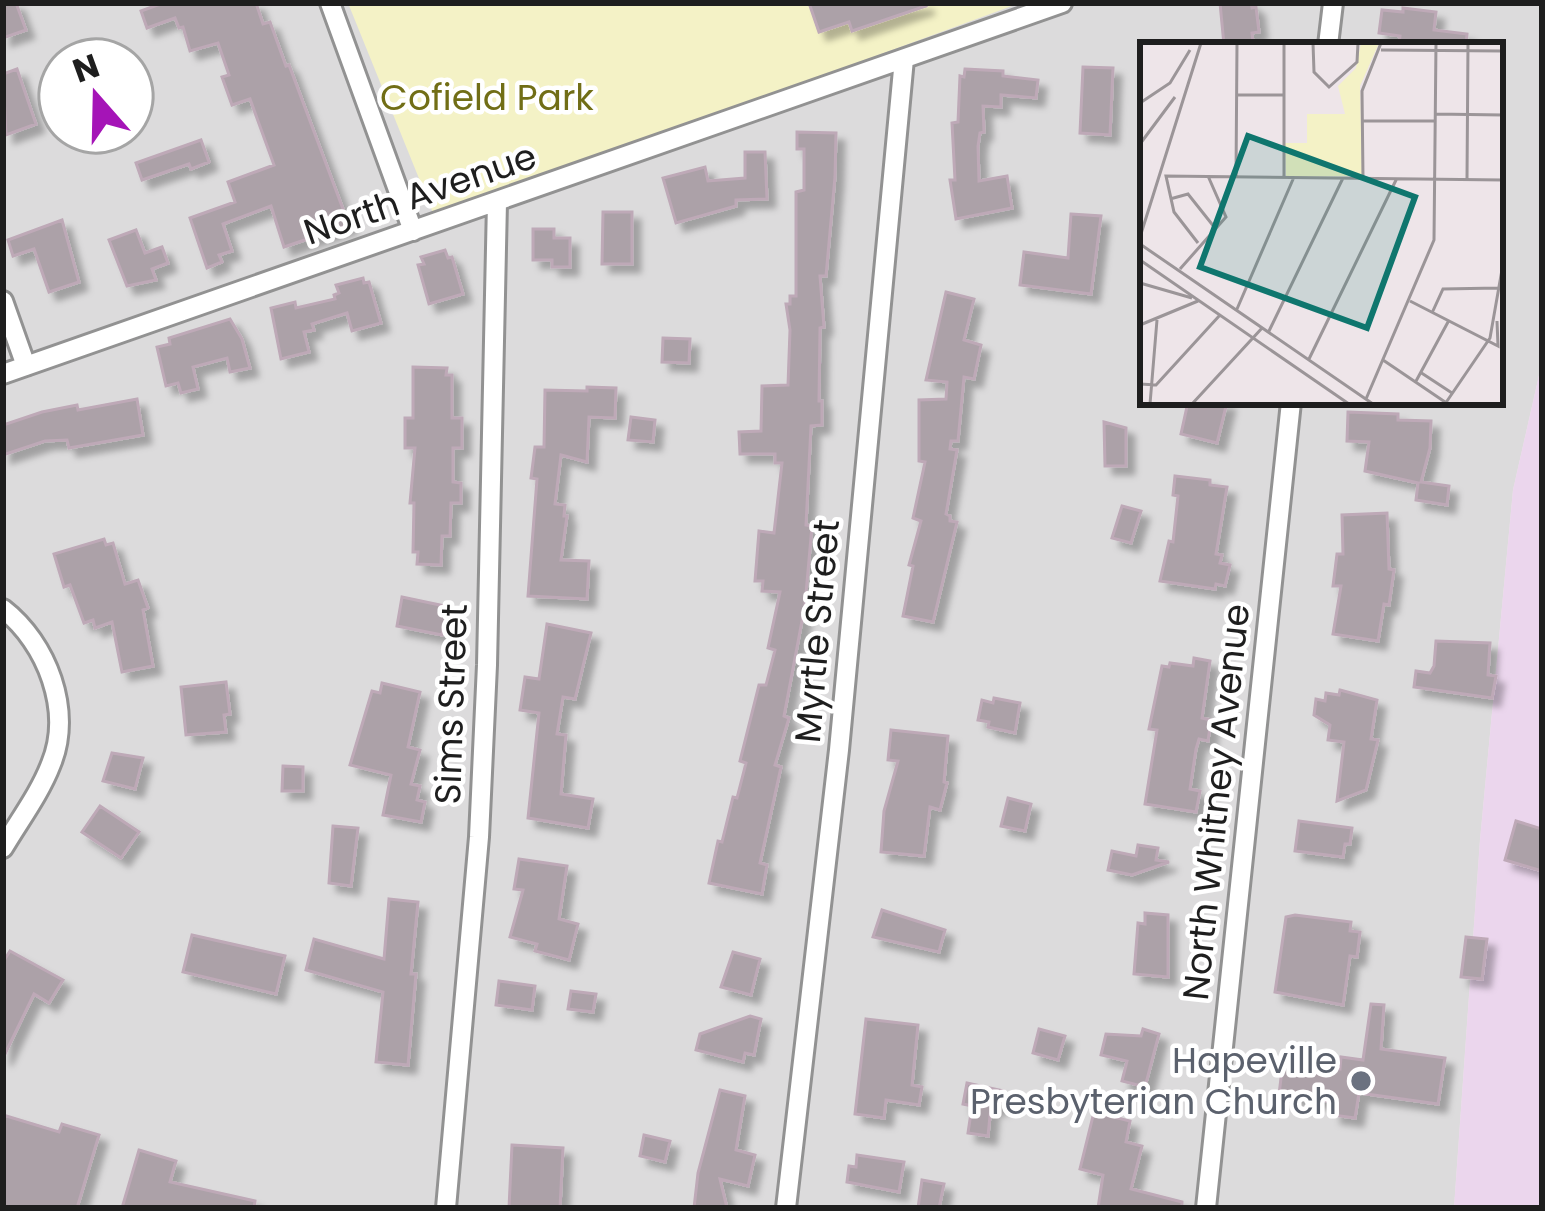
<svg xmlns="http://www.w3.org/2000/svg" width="1545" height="1211" font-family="Poppins,sans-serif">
<defs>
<filter id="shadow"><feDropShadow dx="8" dy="8" stdDeviation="3" flood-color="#0004"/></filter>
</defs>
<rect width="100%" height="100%" fill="#eee5e9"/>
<!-- residential -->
<path fill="#dcdbdc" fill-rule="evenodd" d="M 3,3 L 1542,3 L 1542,362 L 1513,490 L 1480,840 L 1454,1208 L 3,1208 ZM 1143,45 L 1500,45 L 1500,402 L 1143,402 ZM 60,60 L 132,60 L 132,132 L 60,132 Z"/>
<!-- commercial -->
<path fill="#ebd6ed" d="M 1542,362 L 1542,1208 L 1454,1208 L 1480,840 L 1513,490 Z"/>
<!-- park -->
<path fill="#f4f2c6" d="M 348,3 L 1020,3 L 435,218 Z"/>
<!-- building -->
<path fill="#aca1a8" stroke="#bea9b7" stroke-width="3" filter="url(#shadow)" d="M 3,3 L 16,3 L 26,30 L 3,38 Z
M 163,3 L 256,3 L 263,24 L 270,22 L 286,66 L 289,65 L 349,225 L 284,247 L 271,206 L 223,224 L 232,251 L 219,255 L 222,262 L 207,268 L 190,218 L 235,202 L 228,182 L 274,165 L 250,99 L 232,105 L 222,77 L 229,75 L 218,43 L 190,51 L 183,27 L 179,28 L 175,18 L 147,28 L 141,11 Z
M 809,3 L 925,3 L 926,6 L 852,31 L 849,22 L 819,32 Z
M 1220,3 L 1251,3 L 1252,8 L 1256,7 L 1259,32 L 1252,33 L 1253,43 L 1224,45 Z
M 1403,8 L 1436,12 L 1434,30 L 1467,34 L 1466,45 L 1399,45 L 1400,36 L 1379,33 L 1382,10 L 1403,12 Z
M 1083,67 L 1113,68 L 1110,135 L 1080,133 Z
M 17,69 L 36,124 L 6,135 L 3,74 Z
M 965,69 L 1003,71 L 1003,76 L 1038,80 L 1036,98 L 1001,95 L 1001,107 L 983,106 L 984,132 L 980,133 L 978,146 L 979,181 L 1007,176 L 1012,208 L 956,219 L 950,180 L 955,180 L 952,123 L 958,122 L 960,76 L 964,77 Z
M 797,132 L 836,133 L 835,177 L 826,276 L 820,276 L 824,327 L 820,328 L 819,401 L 822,401 L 822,425 L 811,426 L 806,525 L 812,526 L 805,605 L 784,716 L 789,718 L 775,765 L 781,767 L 760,863 L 767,865 L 762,894 L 709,883 L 718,841 L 722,842 L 733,797 L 737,798 L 746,763 L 740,761 L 759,685 L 766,685 L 775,650 L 768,648 L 780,592 L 762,591 L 763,581 L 755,581 L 759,531 L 774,533 L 782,463 L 775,463 L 775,454 L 740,454 L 739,432 L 761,431 L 762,386 L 788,385 L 790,330 L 786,304 L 790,304 L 790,296 L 796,296 L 796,192 L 804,190 L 804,149 L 797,149 Z
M 201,140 L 209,162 L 191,169 L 189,164 L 142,180 L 136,163 Z
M 745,152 L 765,152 L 767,199 L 736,200 L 736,206 L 676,223 L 663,178 L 705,167 L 708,181 L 745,178 Z
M 603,212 L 632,212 L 632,264 L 602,264 Z
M 1071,214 L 1101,216 L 1091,294 L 1020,285 L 1024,252 L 1068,258 Z
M 62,220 L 79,282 L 49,292 L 34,249 L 13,256 L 8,240 Z
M 533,229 L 554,229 L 554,238 L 570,238 L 570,267 L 552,267 L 552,260 L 533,260 Z
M 136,230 L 145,253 L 162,247 L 168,263 L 152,269 L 156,280 L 127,286 L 109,240 Z
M 445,250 L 448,258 L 452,257 L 463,294 L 429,304 L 418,265 L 424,264 L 421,257 Z
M 363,278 L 364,283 L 369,282 L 381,323 L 352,331 L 347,313 L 312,324 L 314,330 L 304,332 L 309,352 L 281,359 L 271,308 L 295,302 L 296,308 L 335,299 L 334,295 L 339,293 L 336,285 Z
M 946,292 L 974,299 L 964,340 L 981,345 L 974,379 L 964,377 L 958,441 L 951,441 L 950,449 L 957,450 L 946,514 L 950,516 L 950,521 L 957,522 L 933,622 L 903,616 L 913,566 L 909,565 L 921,521 L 913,518 L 925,462 L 919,461 L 919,400 L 946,399 L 947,382 L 926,380 Z
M 230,319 L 242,339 L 250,368 L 230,372 L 227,358 L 193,367 L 198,389 L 181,393 L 178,383 L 166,386 L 157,347 L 170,344 L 169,338 Z
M 663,338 L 690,339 L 689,363 L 662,362 Z
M 413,367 L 447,368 L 446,375 L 452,375 L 452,418 L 462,418 L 462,448 L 453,448 L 453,482 L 461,483 L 461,503 L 451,503 L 450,536 L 442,536 L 441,565 L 417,564 L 418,552 L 413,552 L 414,503 L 410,503 L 415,448 L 405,448 L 405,418 L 413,418 Z
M 587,387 L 616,388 L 615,418 L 589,417 L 587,462 L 561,455 L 555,504 L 565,505 L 564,516 L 567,516 L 561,560 L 589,561 L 587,599 L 528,596 L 537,479 L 531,478 L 535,447 L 544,447 L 545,390 L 587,391 Z
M 137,399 L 143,435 L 69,448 L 67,440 L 45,441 L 3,455 L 3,425 L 42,412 L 77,405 L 78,410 Z
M 1188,402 L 1227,402 L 1217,443 L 1181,434 Z
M 1348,412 L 1398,414 L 1398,420 L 1431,421 L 1430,448 L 1421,482 L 1449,486 L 1447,505 L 1416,500 L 1418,483 L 1365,471 L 1369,442 L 1347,441 Z
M 631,417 L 655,420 L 653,442 L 628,440 Z
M 1104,422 L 1126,428 L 1126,466 L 1105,466 Z
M 1175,476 L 1210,480 L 1210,485 L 1227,487 L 1216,554 L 1222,555 L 1220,563 L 1230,565 L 1225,586 L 1216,584 L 1215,589 L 1160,581 L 1169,541 L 1173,542 L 1178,496 L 1173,495 Z
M 1122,506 L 1141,511 L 1131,543 L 1112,538 Z
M 1387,513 L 1389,569 L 1394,570 L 1389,605 L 1384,604 L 1378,641 L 1333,634 L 1341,586 L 1333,586 L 1337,554 L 1343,554 L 1342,515 Z
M 104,539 L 106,545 L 113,543 L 125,584 L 138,580 L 148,608 L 143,610 L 153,666 L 122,672 L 112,622 L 95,628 L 93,620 L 84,623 L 70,585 L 64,587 L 54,554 Z
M 402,597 L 454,608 L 451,625 L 444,624 L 442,635 L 397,626 Z
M 547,624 L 591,633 L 575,699 L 563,697 L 557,734 L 566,735 L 561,794 L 593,799 L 588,828 L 528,818 L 539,713 L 520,710 L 525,677 L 539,679 Z
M 1436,641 L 1490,643 L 1488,675 L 1496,676 L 1492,698 L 1414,687 L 1416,671 L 1430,673 L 1434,666 Z
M 1194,658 L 1210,661 L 1202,718 L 1211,720 L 1208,741 L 1199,739 L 1196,749 L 1190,789 L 1200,791 L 1196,812 L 1145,804 L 1157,730 L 1149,729 L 1162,666 L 1169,667 L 1170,663 L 1193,666 Z
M 226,682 L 230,714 L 224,715 L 226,732 L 186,735 L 181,687 Z
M 382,683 L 420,692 L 408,747 L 420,750 L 411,784 L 420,786 L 417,800 L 425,802 L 421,822 L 383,815 L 391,775 L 350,765 L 372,691 L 380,693 Z
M 1340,690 L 1377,700 L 1371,739 L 1378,740 L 1366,790 L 1337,801 L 1344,742 L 1328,740 L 1330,725 L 1314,715 L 1316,699 L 1325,701 L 1326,693 L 1339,695 Z
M 994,698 L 1020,703 L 1015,733 L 988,727 L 989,722 L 978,720 L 982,700 L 993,703 Z
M 891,730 L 948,736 L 944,782 L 947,783 L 940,810 L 930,807 L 924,856 L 881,852 L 884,811 L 898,761 L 888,760 Z
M 112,753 L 143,758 L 135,789 L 103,781 Z
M 283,766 L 303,767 L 303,791 L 282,791 Z
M 1008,798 L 1031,804 L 1025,831 L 1001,826 Z
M 100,806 L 139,832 L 121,858 L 82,832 Z
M 1299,821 L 1352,828 L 1350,844 L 1345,844 L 1343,857 L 1295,851 Z
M 1516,821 L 1542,829 L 1542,871 L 1505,860 Z
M 333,826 L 358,828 L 351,886 L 329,883 Z
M 1138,845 L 1158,848 L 1156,860 L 1169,862 L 1132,875 L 1108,870 L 1112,851 L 1136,856 Z
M 519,859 L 567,866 L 559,919 L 578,924 L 569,960 L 535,951 L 537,944 L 510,937 L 523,890 L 514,889 Z
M 389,899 L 418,902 L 411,974 L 416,974 L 408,1065 L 376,1062 L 383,992 L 306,970 L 314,939 L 384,959 Z
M 882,910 L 945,930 L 939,952 L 873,937 Z
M 1145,913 L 1168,915 L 1168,977 L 1134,974 L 1138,923 L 1145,924 Z
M 1295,915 L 1351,922 L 1350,931 L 1360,932 L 1357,957 L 1350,956 L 1343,1005 L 1275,992 L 1286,917 Z
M 192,935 L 285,956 L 276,994 L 183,972 Z
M 1466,937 L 1487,939 L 1482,979 L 1461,977 Z
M 10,951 L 63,980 L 49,1003 L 34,994 L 3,1058 L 3,962 Z
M 733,952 L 760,959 L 751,995 L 721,987 Z
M 499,981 L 535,986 L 532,1010 L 496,1005 Z
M 571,991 L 596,994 L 593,1012 L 568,1009 Z
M 1371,1004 L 1384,1005 L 1381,1049 L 1445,1058 L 1438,1104 L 1359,1093 L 1355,1118 L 1333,1115 L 1334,1102 L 1279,1095 L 1283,1061 L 1340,1069 L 1341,1057 L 1363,1060 Z
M 750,1016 L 761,1019 L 754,1055 L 745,1053 L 743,1062 L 696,1050 L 700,1034 Z
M 866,1019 L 918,1025 L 912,1085 L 922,1087 L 919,1105 L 886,1100 L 884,1118 L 855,1114 Z
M 1039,1029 L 1065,1036 L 1058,1060 L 1033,1053 Z
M 1143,1029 L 1159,1034 L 1145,1087 L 1122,1081 L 1127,1061 L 1101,1055 L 1106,1034 L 1141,1036 Z
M 967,1083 L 1003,1091 L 999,1107 L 991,1106 L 988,1136 L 968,1133 L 972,1106 L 963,1104 Z
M 720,1090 L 745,1096 L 736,1150 L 755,1155 L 748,1186 L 720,1179 L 727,1208 L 694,1208 L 698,1173 Z
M 1094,1112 L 1130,1121 L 1126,1142 L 1142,1146 L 1131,1189 L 1182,1202 L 1182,1208 L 1098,1208 L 1103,1175 L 1080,1169 Z
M 3,1115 L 59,1132 L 62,1124 L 99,1135 L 77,1208 L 3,1208 Z
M 644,1135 L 670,1141 L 665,1162 L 640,1156 Z
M 512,1145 L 563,1148 L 560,1208 L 509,1208 Z
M 139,1150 L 176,1161 L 170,1182 L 255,1201 L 254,1208 L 122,1208 Z
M 857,1155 L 904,1162 L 899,1192 L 847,1182 L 849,1166 L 856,1167 Z
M 922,1180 L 944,1184 L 939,1208 L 918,1208 Z"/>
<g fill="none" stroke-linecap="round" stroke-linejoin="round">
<!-- minor casing -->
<g stroke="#929292" stroke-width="24">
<path id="minor" d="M 330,3 L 413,231
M 1328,45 L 1333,3
M 3,301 L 26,366
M 3,374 L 1062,3
M 3,609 C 47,643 73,711 51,764 C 40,793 19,821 3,848
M 446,1208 L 479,837 L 487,665 L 497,202
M 786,1208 L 839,750 L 904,59
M 1206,1208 L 1291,402"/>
</g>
<!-- minor -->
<use href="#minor" stroke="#fff" stroke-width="18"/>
</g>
<!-- markers -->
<circle fill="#6b7280" stroke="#fff" stroke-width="4.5" cx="1361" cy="1081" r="12"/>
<g text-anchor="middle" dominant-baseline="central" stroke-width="9" stroke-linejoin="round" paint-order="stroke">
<!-- park labels -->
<g font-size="36" fill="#716e16" stroke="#fff">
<text x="487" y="97">Cofield Park</text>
</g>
<!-- street labels -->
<g font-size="36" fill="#1e1e1e" stroke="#fff">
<text transform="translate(420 194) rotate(-19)">North Avenue</text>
<text transform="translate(817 631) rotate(-85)">Myrtle Street</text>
<text transform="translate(451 704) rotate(-88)">Sims Street</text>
<text transform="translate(1216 802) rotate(-84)">North Whitney Avenue</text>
</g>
<!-- worship labels -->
<g font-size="36" fill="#5b616d" stroke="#fff" text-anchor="end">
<text x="1337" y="1060">Hapeville<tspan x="1337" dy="41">Presbyterian Church</tspan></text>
</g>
</g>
<!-- overview -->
<g transform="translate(1140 42)">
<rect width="363" height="363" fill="#eee5e9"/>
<path d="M 221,1 L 239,1 L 220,44 L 222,134 L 146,135 L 145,101 L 167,101 L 167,72 L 205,72 L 198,44 L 216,26 Z" fill="#f4f2c6"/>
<path fill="none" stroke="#9b9598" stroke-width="3" d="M 173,1 L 174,30 L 189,45 L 217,20 L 218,1M 241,8 L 363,9M 97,53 L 143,53M 0,61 L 30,41 L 50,8M 295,72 L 363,73M 222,79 L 295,79M 0,102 L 35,55M 96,135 L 97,1M 144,135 L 144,1M 223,136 L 222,49 L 241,1M 327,137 L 328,1M 30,157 L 48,152 L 75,186M 0,195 L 61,1M 58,201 L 34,170 L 26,134 L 363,138M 0,202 L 233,362M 0,218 L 209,362M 40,227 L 86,175 L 68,134M 0,241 L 52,256M 270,259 L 358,304 L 357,279M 97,267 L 154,135M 292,271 L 303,247 L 358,246M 0,283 L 58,259M 129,289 L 203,136M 169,317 L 257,136M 243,318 L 308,362M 280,330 L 312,351M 275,341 L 308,280M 0,342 L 16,343 L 80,273M 226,357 L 294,198 L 296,1M 10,362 L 17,278M 52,362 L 123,285M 305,362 L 350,296 L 363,222"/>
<path fill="#0f766e" fill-opacity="0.15" stroke="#0f766e" stroke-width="6" d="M 108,94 L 275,155 L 227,286 L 60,225 Z"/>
<rect width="363" height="363" fill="none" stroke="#1e1e1e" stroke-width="6"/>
</g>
<!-- border -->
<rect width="1545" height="1211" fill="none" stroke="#1e1e1e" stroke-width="12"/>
<!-- north arrow -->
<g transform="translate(96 96) rotate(340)"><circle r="57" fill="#ffffff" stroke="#a5a5a5" stroke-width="3"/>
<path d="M0-9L21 45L0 30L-21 45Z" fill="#a514b7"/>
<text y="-18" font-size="33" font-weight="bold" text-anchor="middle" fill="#1e1e1e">N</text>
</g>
</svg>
